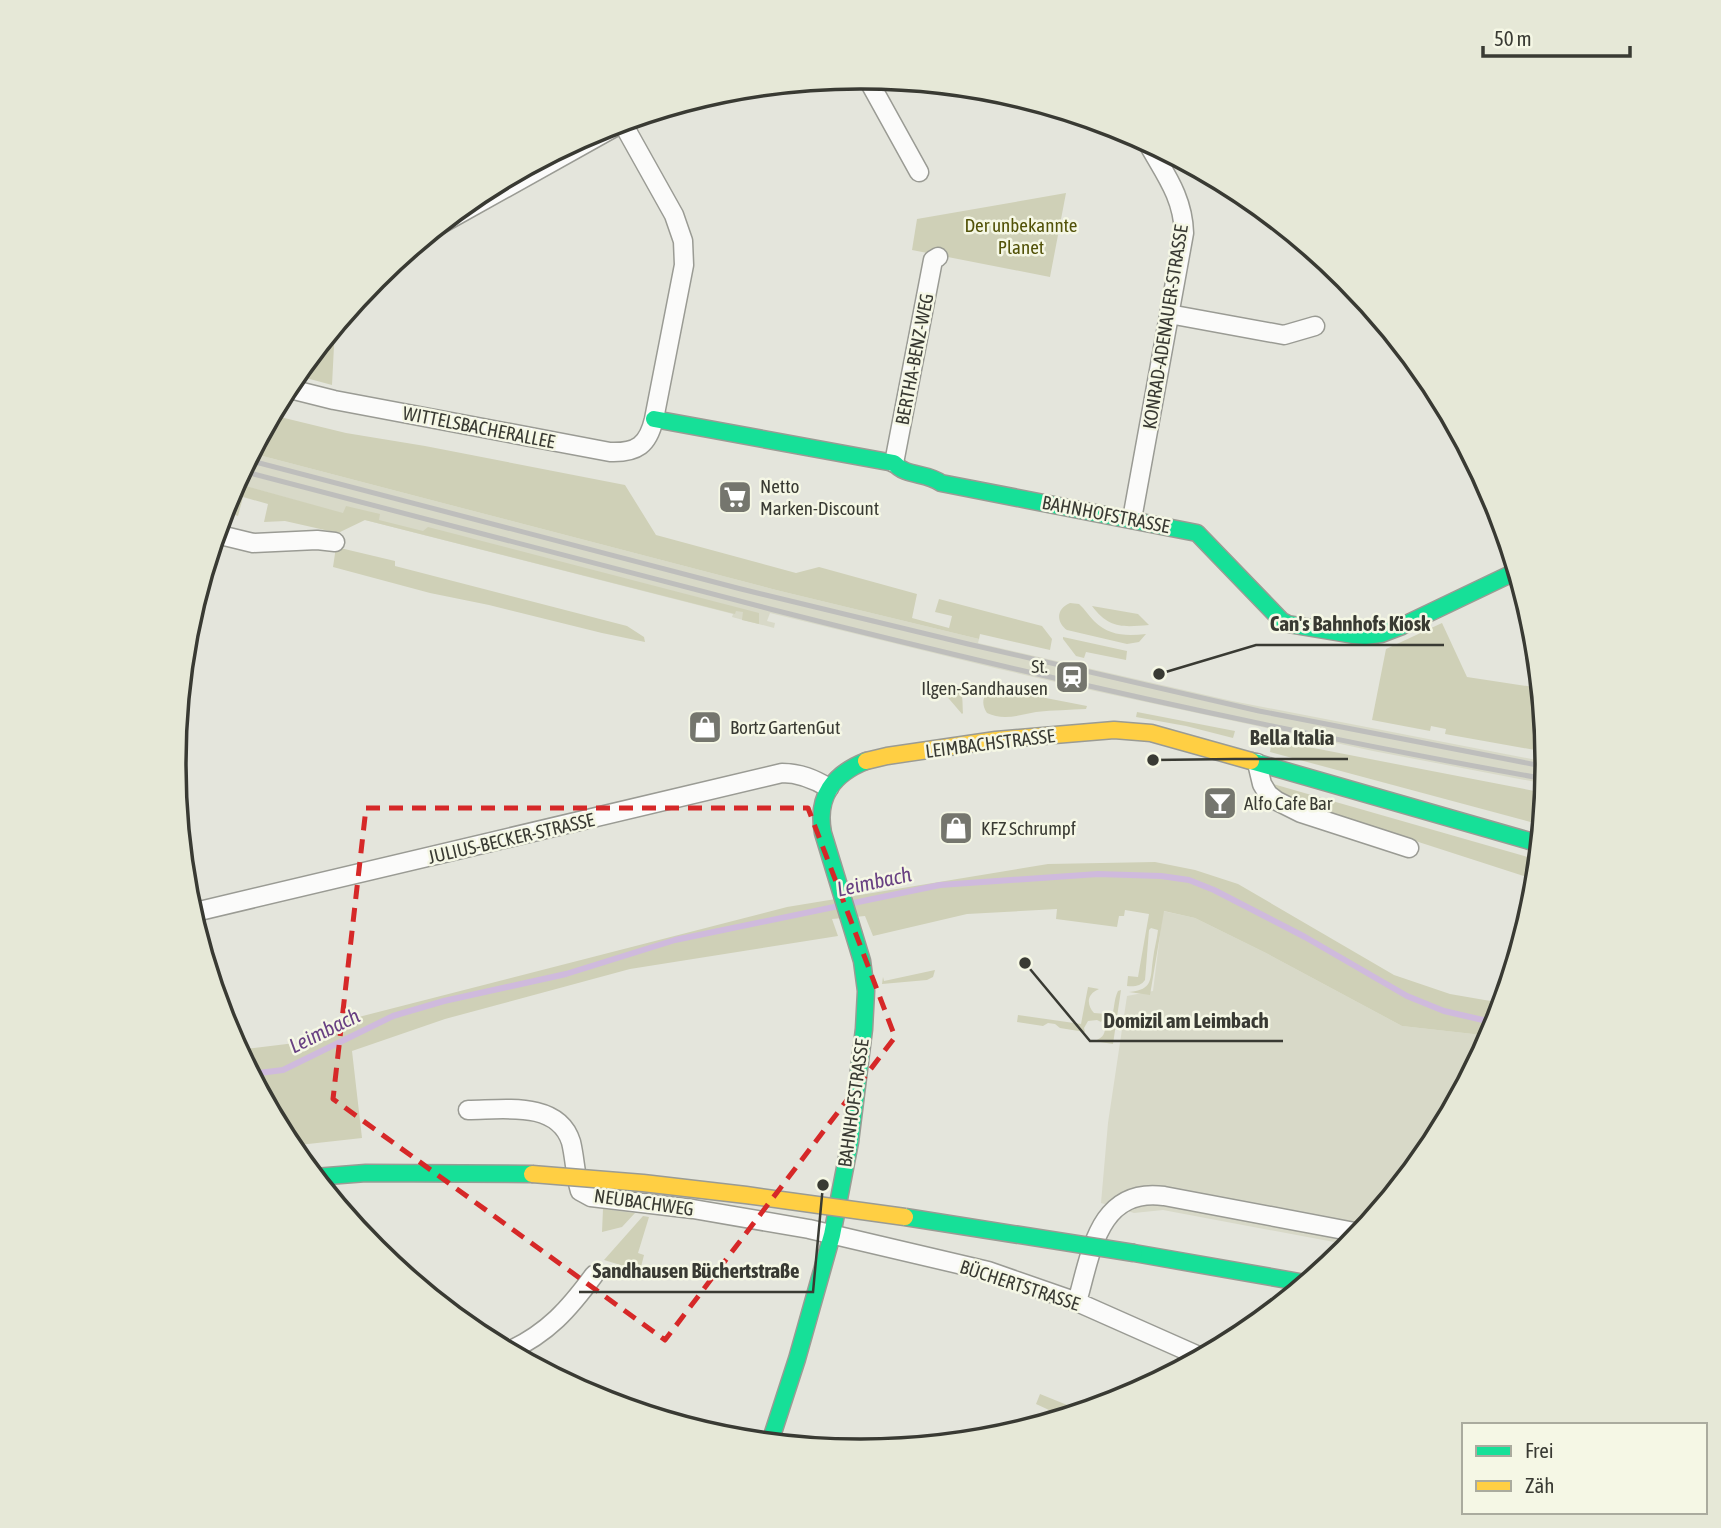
<svg xmlns="http://www.w3.org/2000/svg" width="1721" height="1528" font-family="'Asap Condensed',sans-serif">
<rect width="100%" height="100%" fill="#e4e5dc"/>
<!-- built -->
<path fill="#d8d9c8" d="M 251,453 L 776,590 L 979,639 L 978,643 L 1232,701 L 1547,762 L 1546,784 L 1373,751 L 1095,691 L 999,669 L 770,613 L 767,621 L 775,623 L 774,628 L 732,617 L 733,614 L 365,520 L 235,483 Z
M 1163,911 L 1195,918 L 1266,953 L 1402,1026 L 1491,1036 L 1431,1146 L 1350,1245 L 1163,1210 L 1134,1213 L 1101,1203 L 1108,1123 L 1127,996 L 1153,991 Z"/>
<!-- green -->
<path fill="#cfd0b7" d="M 1066,193 L 1050,277 L 912,250 L 917,219 Z
M 335,326 L 332,385 L 295,375 Z
M 272,415 L 346,433 L 425,446 L 625,485 L 656,535 L 796,573 L 819,567 L 917,594 L 912,618 L 949,628 L 952,616 L 935,612 L 939,599 L 1042,626 L 1052,639 L 1050,650 L 980,634 L 979,639 L 776,590 L 251,453 Z
M 235,483 L 343,513 L 346,506 L 380,514 L 379,520 L 423,531 L 428,527 L 759,613 L 759,624 L 742,620 L 743,612 L 736,611 L 735,614 L 365,520 L 338,533 L 285,521 L 264,522 L 268,504 L 243,497 L 238,516 L 228,513 L 232,495 L 230,494 Z
M 336,547 L 395,561 L 395,566 L 627,626 L 644,637 L 645,642 L 602,633 L 489,605 L 430,593 L 333,567 Z
M 1070,603 L 1079,604 C 1085,609 1088,615 1094,621 C 1109,636 1126,636 1146,634 L 1139,642 L 1127,644 L 1067,630 C 1056,622 1056,609 1070,603 Z
M 1092,606 L 1138,614 L 1149,625 C 1123,627 1109,629 1092,606 Z
M 1442,623 L 1467,677 L 1540,688 L 1546,752 L 1445,734 L 1446,729 L 1431,726 L 1430,731 L 1372,720 L 1386,649 Z
M 1063,637 L 1127,651 L 1126,660 L 1086,652 L 1084,658 L 1076,656 L 1063,639 Z
M 946,684 C 965,687 962,697 963,713 L 962,714 L 944,693 L 943,686 Z
M 995,689 L 999,689 L 1087,706 L 1086,709 C 1070,710 1053,710 1036,712 C 1020,715 1003,721 987,713 C 980,703 983,692 995,689 Z
M 1137,712 L 1235,731 L 1233,738 L 1186,726 L 1136,717 Z
M 1267,739 L 1545,793 L 1542,825 L 1270,752 L 1271,746 L 1266,745 Z
M 1273,784 L 1538,860 L 1536,880 L 1301,804 L 1280,794 L 1272,786 Z
M 1155,862 L 1195,870 L 1238,884 L 1394,975 L 1450,994 L 1502,1003 L 1495,1027 L 1491,1036 L 1402,1026 L 1266,953 L 1195,918 L 1164,911 L 1150,995 L 1129,992 C 1154,990 1150,978 1153,959 C 1154,949 1157,940 1158,930 L 1151,928 L 1149,930 L 1145,980 C 1141,986 1134,987 1127,986 L 1128,976 L 1138,977 L 1149,914 L 1125,910 L 1124,916 L 1119,916 L 1117,927 L 1056,919 L 1057,909 L 967,914 L 873,936 L 865,916 L 832,919 L 838,936 L 630,969 L 445,1019 L 352,1051 L 362,1138 L 290,1146 L 238,1050 L 295,1043 L 347,1020 L 787,907 L 1048,864 Z
M 935,970 L 933,977 L 927,980 L 882,984 L 883,977 L 884,981 Z
M 1088,987 L 1099,989 C 1087,994 1086,1004 1094,1013 L 1107,1014 L 1101,1022 L 1097,1020 L 1088,1021 L 1084,1028 L 1085,1032 L 1060,1028 L 1055,1024 L 1048,1023 L 1043,1026 L 1017,1022 L 1018,1015 L 1081,1024 Z
M 1121,990 L 1113,1044 L 1094,1041 C 1101,1039 1105,1035 1105,1028 C 1116,1018 1112,1003 1118,991 Z
M 603,1209 L 635,1213 L 622,1227 L 602,1232 Z
M 643,1216 L 649,1217 L 638,1253 L 644,1255 L 640,1271 L 604,1260 Z
M 1040,1394 L 1082,1411 L 1045,1422 L 1049,1410 L 1036,1404 Z"/>
<g fill="none" stroke-linecap="round" stroke-linejoin="round">
<!-- stream -->
<path stroke="#cfbadd" stroke-width="6" d="M 251,1074 L 283,1070 L 393,1016 L 444,1001 L 566,974 L 675,940 L 940,885 L 1098,874 L 1161,876 L 1189,880 L 1214,890 L 1305,937 L 1407,996 L 1444,1011 L 1496,1023"/>
<!-- street casing -->
<g stroke="#9a9b94" stroke-width="21">
<path id="street" d="M 867,78 L 919,172
M 441,224 L 622,123
M 1169,314 L 1284,335 L 1315,326
M 286,388 L 334,400 L 610,452 C 637,453 648,445 654,419 L 684,265 L 683,241 L 674,215 L 622,122
M 894,463 L 933,260 L 938,257
M 1132,519 L 1184,233 C 1183,196 1164,173 1147,142
M 216,534 L 253,543 L 317,540 L 335,542
M 1257,763 L 1262,784 L 1268,794 L 1277,801 L 1301,813 L 1409,848
M 191,913 L 782,773 C 800,773 814,779 829,788
M 468,1110 C 502,1110 558,1100 571,1142 C 575,1158 575,1175 580,1191 L 591,1197 L 693,1209 L 809,1229 L 988,1271 L 1077,1302 L 1201,1357
M 1077,1302 C 1091,1254 1098,1187 1164,1196 L 1360,1233
M 509,1351 C 548,1333 569,1309 594,1275"/>
</g>
<!-- fast casing -->
<g stroke="#9a9b94" stroke-width="19">
<path id="fast" d="M 654,419 L 894,463 C 906,477 926,472 941,483 L 1197,533 L 1282,621 L 1288,624 L 1354,635 L 1365,636 L 1381,634 L 1402,626 L 1517,571
M 1251,761 L 1540,844
M 315,1177 L 366,1173 L 532,1174
M 1134,1253 L 1305,1283
M 770,1442 L 797,1359 L 832,1235 L 850,1142 L 864,1029 L 866,991 L 862,961 L 823,833 C 816,797 833,774 866,761"/>
</g>
<!-- slow casing -->
<g stroke="#9a9b94" stroke-width="19">
<path id="slow" d="M 866,761 L 887,756 L 996,740 L 1114,730 L 1151,733 L 1251,761"/>
</g>
<!-- street -->
<use href="#street" stroke="#fbfbfa" stroke-width="18"/>
<!-- fast -->
<use href="#fast" stroke="#16e098" stroke-width="16"/>
<!-- slow -->
<use href="#slow" stroke="#ffcf43" stroke-width="16"/>
<!-- rail -->
<path stroke="#bebebc" stroke-width="5" d="M 248,460 L 741,589 L 968,644 L 1259,711 L 1547,767
M 242,471 C 418,516 594,564 770,609 C 1026,674 1285,733 1546,779"/>
<!-- fast-bridge casing -->
<g stroke="#9a9b94" stroke-width="19" stroke-linecap="butt">
<path id="fast-bridge" d="M 905,1217 L 1134,1253"/>
</g>
<!-- slow-bridge casing -->
<g stroke="#9a9b94" stroke-width="19" stroke-linecap="butt">
<path id="slow-bridge" d="M 532,1174 L 643,1183 L 746,1195 L 905,1217"/>
</g>
<!-- fast-bridge -->
<use href="#fast-bridge" stroke="#16e098" stroke-width="16"/>
<!-- slow-bridge -->
<use href="#slow-bridge" stroke="#ffcf43" stroke-width="16"/>
</g>
<!-- marked area -->
<path fill="none" stroke="#d62828" stroke-width="5" stroke-dasharray="14 9" stroke-linejoin="round" d="M 366,808 L 808,808 L 895,1037 L 665,1340 L 333,1099 Z"/>
<!-- icons -->
<defs>
<g id="supermarket-square" transform="scale(1.75)"><rect x="-9" y="-9" width="18" height="18" rx="4" fill="#75766e" stroke="#f5f7e5"/><path d="M-6-5.5h2.5l.6 2H6L4.5 2H-2.5L-4.4-4H-6ZM-1.5 3.2a1.3 1.3 0 1 0 .1 0ZM3 3.2a1.3 1.3 0 1 0 .1 0Z" fill="#fff"/></g>
<g id="station-square" transform="scale(1.75)"><rect x="-9" y="-9" width="18" height="18" rx="4" fill="#75766e" stroke="#f5f7e5"/><path d="M-3-6H3Q5-6 5-4V2Q5 4 3 4L4.5 6H3L1.5 4h-3L-3 6H-4.5L-3 4Q-5 4-5 2V-4Q-5-6-3-6ZM-3.5-4v3h7v-3ZM-3.5 1v1.5H-2V1ZM2 1v1.5H3.5V1Z" fill="#fff"/></g>
<g id="shop-square" transform="scale(1.75)"><rect x="-9" y="-9" width="18" height="18" rx="4" fill="#75766e" stroke="#f5f7e5"/><path d="M-5-2.5h2.3a2.7 3.5 0 0 1 5.4 0H5L5.5 6h-11ZM-1.5-2.5h3a1.5 2.3 0 0 0-3 0Z" fill="#fff"/></g>
<g id="bar-square" transform="scale(1.75)"><rect x="-9" y="-9" width="18" height="18" rx="4" fill="#75766e" stroke="#f5f7e5"/><path d="M-6-5H6L.8 .8V4.5H3.5V6h-7V4.5H-.8V.8Z" fill="#fff"/></g>
</defs>
<g fill-rule="evenodd">
<use href="#supermarket-square" x="735" y="497"/>
<use href="#station-square" x="1072" y="677"/>
<use href="#shop-square" x="705" y="727"/>
<use href="#bar-square" x="1220" y="803"/>
<use href="#shop-square" x="956" y="828"/>
</g>
<g text-anchor="middle" dominant-baseline="central" stroke-width="5" stroke-linejoin="round" paint-order="stroke">
<!-- park labels -->
<g font-size="19" fill="#525208" stroke="#f5f7e5">
<text x="1021" y="225">Der unbekannte<tspan x="1021" dy="22">Planet</tspan></text>
</g>
<!-- street labels -->
<g font-size="19" fill="#393a33" stroke="#f5f7e5">
<text transform="translate(1165 327) rotate(-81)">KONRAD-ADENAUER-STRASSE</text>
<text transform="translate(914 359) rotate(-79)">BERTHA-BENZ-WEG</text>
<text transform="translate(479 427) rotate(11)">WITTELSBACHERALLEE</text>
<text transform="translate(1106 514) rotate(11)">BAHNHOFSTRASSE</text>
<text transform="translate(990 743) rotate(-7)">LEIMBACHSTRASSE</text>
<text transform="translate(511 838) rotate(-13)">JULIUS-BECKER-STRASSE</text>
<text transform="translate(853 1103) rotate(-82)">BAHNHOFSTRASSE</text>
<text transform="translate(644 1202) rotate(8)">NEUBACHWEG</text>
<text transform="translate(1020 1285) rotate(18)">BÜCHERTSTRASSE</text>
</g>
<!-- poi labels -->
<g font-size="19" fill="#393a33" stroke="#f5f7e5" text-anchor="start">
<text x="760" y="486">Netto<tspan x="760" dy="22">Marken-Discount</tspan></text>
<text x="1048" y="666" text-anchor="end">St.<tspan x="1048" dy="22">Ilgen-Sandhausen</tspan></text>
<text x="730" y="727">Bortz GartenGut</text>
<text x="1244" y="803">Alfo Cafe Bar</text>
<text x="981" y="828">KFZ Schrumpf</text>
</g>
<!-- water labels -->
<g font-size="21" font-style="italic" fill="#684082" stroke="#f5f7e5">
<text transform="translate(874 881) rotate(-12)">Leimbach</text>
<text transform="translate(324 1030) rotate(-26)">Leimbach</text>
</g>
</g>
<!-- crop -->
<path d="M0 0H1721V1528H0ZM860 89H861A674 674 0 0 1 1535 763V765A674 674 0 0 1 861 1439H860A674 674 0 0 1 186 765V763A674 674 0 0 1 860 89Z" fill="#e6e8d7" fill-rule="evenodd"/>
<path fill="none" stroke="#393a33" stroke-width="3.5" d="M860 89H861A674 674 0 0 1 1535 763V765A674 674 0 0 1 861 1439H860A674 674 0 0 1 186 765V763A674 674 0 0 1 860 89Z"/>
<!-- callouts -->
<path fill="none" stroke="#393a33" stroke-width="2.5" d="M1159 674L1256 645H1444M1153 760L1235 759H1348M1025 963L1090 1041H1283M823 1185L813 1292H579"/>
<g fill="#393a33" stroke="#f5f7e5" stroke-width="2.5">
<circle cx="1159" cy="674" r="7"/>
<circle cx="1153" cy="760" r="7"/>
<circle cx="1025" cy="963" r="7"/>
<circle cx="823" cy="1185" r="7"/>
</g>
<g font-size="21" text-anchor="middle" font-weight="bold" fill="#393a33" stroke="#f5f7e5" stroke-width="5" stroke-linejoin="round" paint-order="stroke">
<text x="1350" y="631">Can's Bahnhofs Kiosk</text>
<text x="1292" y="745">Bella Italia</text>
<text x="1186" y="1028">Domizil am Leimbach</text>
<text x="696" y="1278">Sandhausen Büchertstraße</text>
</g>
<!-- legend -->
<rect x="1462" y="1423" width="245" height="91" fill="#f5f7e5" stroke="#aaab9e" stroke-width="2"/>
<rect x="1476" y="1446" width="35" height="10" fill="#16e098" stroke="#aaab9e" stroke-width="2"/>
<text x="1525" y="1458" font-size="21" fill="#393a33">Frei</text>
<rect x="1476" y="1481" width="35" height="10" fill="#ffcf43" stroke="#aaab9e" stroke-width="2"/>
<text x="1525" y="1493" font-size="21" fill="#393a33">Zäh</text>
<!-- scale -->
<path d="M1483 46v10h147v-10" fill="none" stroke="#393a33" stroke-width="3.5"/>
<text x="1494" y="46" font-size="21" fill="#393a33" stroke="#f5f7e5" stroke-width="5" paint-order="stroke">50 m</text>
</svg>
